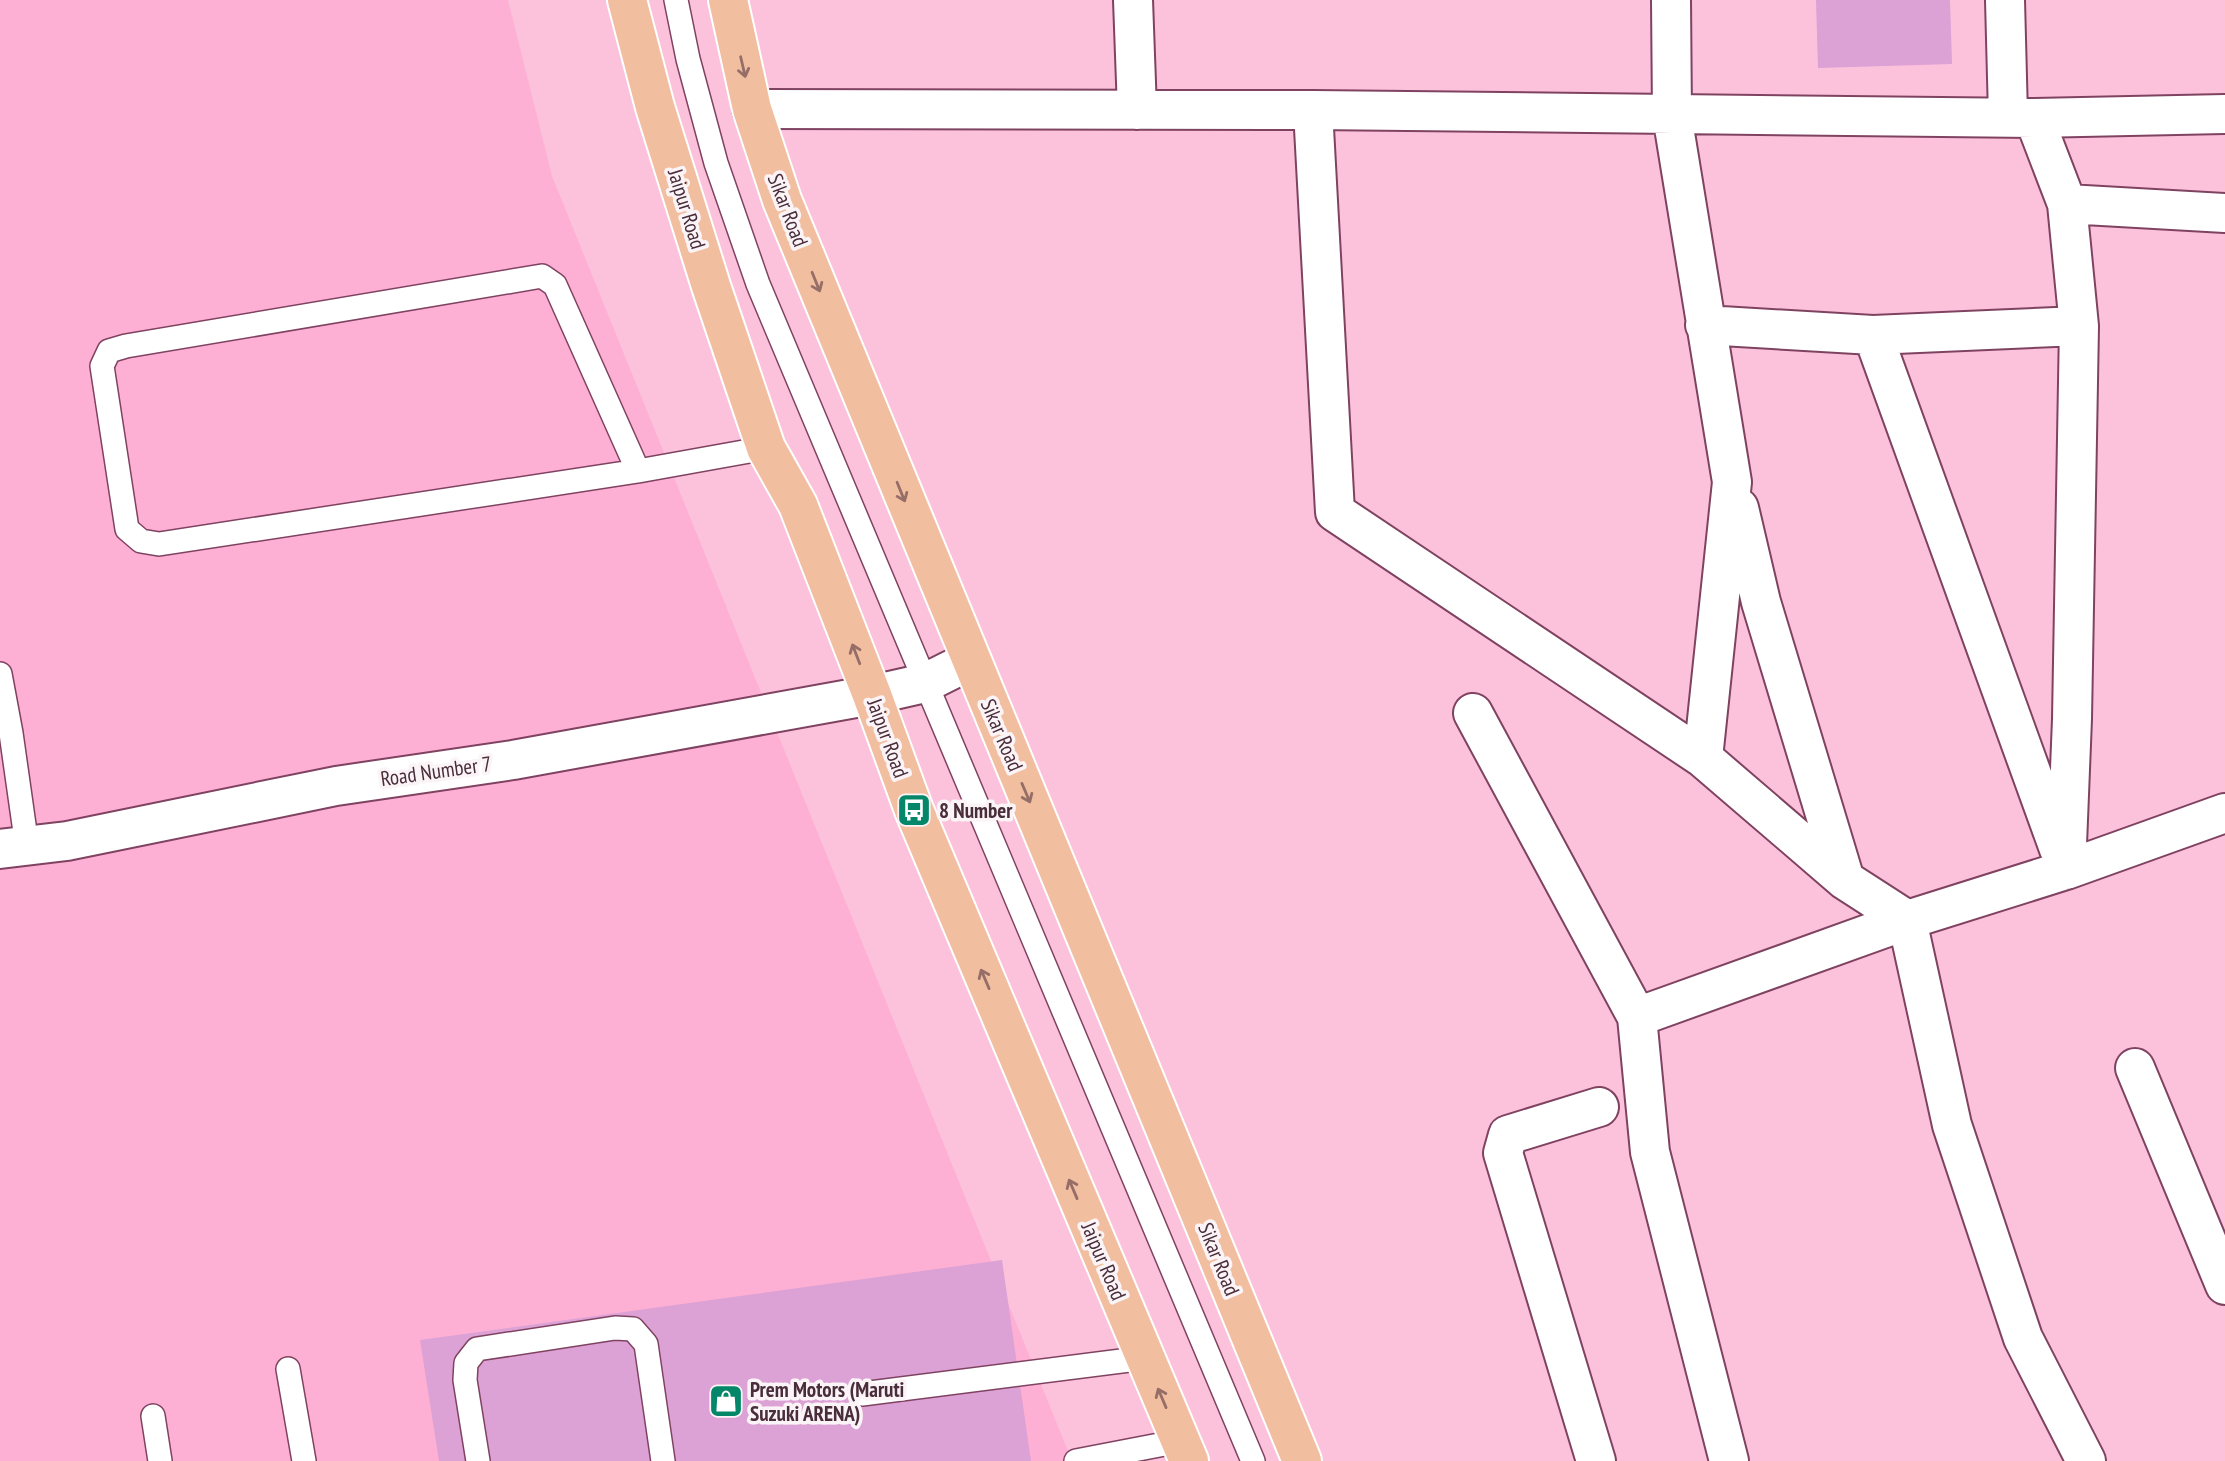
<svg xmlns="http://www.w3.org/2000/svg" width="2225" height="1461" font-family="'PT Sans Narrow',sans-serif">
<rect width="100%" height="100%" fill="#fcc2dc"/>
<!-- built -->
<path fill="#feb0d4" d="M 0,0 L 508,0 L 552,176 L 1072,1461 L 0,1461 Z"/>
<!-- building -->
<path fill="#dca1d5" d="M 1816,0 L 1950,0 L 1952,64 L 1818,68 Z
M 1002,1260 L 1031,1461 L 439,1461 L 420,1340 Z"/>
<g fill="none" stroke-linecap="round" stroke-linejoin="round">
<!-- lane casing -->
<g stroke="#7f4361" stroke-width="26">
<path id="lane" d="M 676,0 L 688,59 L 716,163 L 758,284 L 1253,1461
M 638,471 L 555,285 L 542,276 L 126,346 L 109,351 L 102,366 L 127,529 L 141,541 L 159,544 L 638,471 L 766,448
M 0,674 L 11,733 L 27,846
M 288,1369 L 304,1461
M 862,1394 L 1145,1358
M 153,1416 L 160,1461
M 478,1461 L 465,1380 L 466,1363 L 477,1349 L 615,1328 L 633,1329 L 646,1344 L 663,1461
M 1076,1461 L 1180,1441"/>
</g>
<!-- street casing -->
<g stroke="#7f4361" stroke-width="42">
<path id="street" d="M 1133,0 L 1137,110
M 1671,0 L 1672,115 L 1732,482 L 1703,758
M 2005,0 L 2008,116
M 752,109 L 1313,110 L 2034,118 L 2225,114
M 1313,110 L 1335,512 L 1703,758 L 1845,880 L 1907,920 L 2066,870 L 2225,813
M 2034,118 L 2067,204 L 2079,326 L 2072,719 L 2066,870
M 2067,204 L 2225,213
M 1705,325 L 1873,335 L 2079,326
M 1873,335 L 2059,849
M 1739,508 L 1761,602 L 1845,880
M 1473,713 L 1637,1017 L 1650,1152 L 1729,1461
M 0,849 L 67,841 L 336,786 L 513,760 L 872,695 L 925,683 L 971,660
M 1637,1017 L 1907,920 L 1952,1125 L 2023,1338 L 2086,1461
M 2135,1068 L 2225,1285
M 1596,1461 L 1503,1153 L 1508,1135 L 1599,1107"/>
</g>
<!-- primary casing -->
<g stroke="#fff" stroke-width="42">
<path id="primary" d="M 627,0 L 655,107 L 711,286 L 766,448 L 798,505 L 872,695 L 914,810 L 1189,1461
M 728,0 L 752,109 L 782,200 L 1302,1461"/>
</g>
<!-- lane -->
<use href="#lane" stroke="#fff" stroke-width="23"/>
<!-- street -->
<use href="#street" stroke="#fff" stroke-width="38"/>
<!-- primary -->
<use href="#primary" stroke="#f2bea0" stroke-width="38"/>
</g>
<!-- one-way arrows -->
<defs><path id="oneway-shaft" d="M-6 0H5M1.5-3L5.5 0L1.5 3" fill="none" stroke-width="1.6" stroke-linecap="round" stroke-linejoin="round" transform="scale(1.75)"/></defs>
<g stroke="#956e68">
<use href="#oneway-shaft" transform="translate(743 67) rotate(77)"/>
<use href="#oneway-shaft" transform="translate(816 282) rotate(68)"/>
<use href="#oneway-shaft" transform="translate(901 492) rotate(68)"/>
<use href="#oneway-shaft" transform="translate(856 654) rotate(-111)"/>
<use href="#oneway-shaft" transform="translate(1026 793) rotate(67)"/>
<use href="#oneway-shaft" transform="translate(985 979) rotate(-113)"/>
<use href="#oneway-shaft" transform="translate(1073 1189) rotate(-113)"/>
<use href="#oneway-shaft" transform="translate(1162 1398) rotate(-113)"/>
</g>
<!-- icons -->
<defs>
<g id="bus-square" transform="scale(1.75)"><rect x="-9" y="-9" width="18" height="18" rx="4" fill="#048669" stroke="#fbf4f7"/><path d="M-5-6H5V4H4V6H2V4H-2V6H-4V4H-5ZM-3.5-4V0h7V-4ZM-3.5 1.2v1.5H-2V1.2ZM2 1.2v1.5H3.5V1.2Z" fill="#fff"/></g>
<g id="shop-square" transform="scale(1.75)"><rect x="-9" y="-9" width="18" height="18" rx="4" fill="#048669" stroke="#fbf4f7"/><path d="M-5-2.5h2.3a2.7 3.5 0 0 1 5.4 0H5L5.5 6h-11ZM-1.5-2.5h3a1.5 2.3 0 0 0-3 0Z" fill="#fff"/></g>
</defs>
<g fill-rule="evenodd">
<use href="#bus-square" x="914" y="810"/>
<use href="#shop-square" x="726" y="1401"/>
</g>
<g text-anchor="middle" dominant-baseline="central" stroke-width="7" stroke-linejoin="round" paint-order="stroke">
<!-- street labels -->
<g font-size="21" fill="#492d3a" stroke="#fbf4f7">
<text transform="translate(687 209) rotate(73)">Jaipur Road</text>
<text transform="translate(788 210) rotate(69)">Sikar Road</text>
<text transform="translate(1002 735) rotate(67)">Sikar Road</text>
<text transform="translate(888 738) rotate(70)">Jaipur Road</text>
<text transform="translate(436 771) rotate(-8)">Road Number 7</text>
<text transform="translate(1219 1259) rotate(68)">Sikar Road</text>
<text transform="translate(1104 1261) rotate(67)">Jaipur Road</text>
</g>
<!-- poi labels -->
<g font-size="21" font-weight="bold" fill="#492d3a" stroke="#fbf4f7" text-anchor="start">
<text x="939" y="810">8 Number</text>
<text x="750" y="1389">Prem Motors (Maruti<tspan x="750" dy="24">Suzuki ARENA)</tspan></text>
</g>
</g>
</svg>
